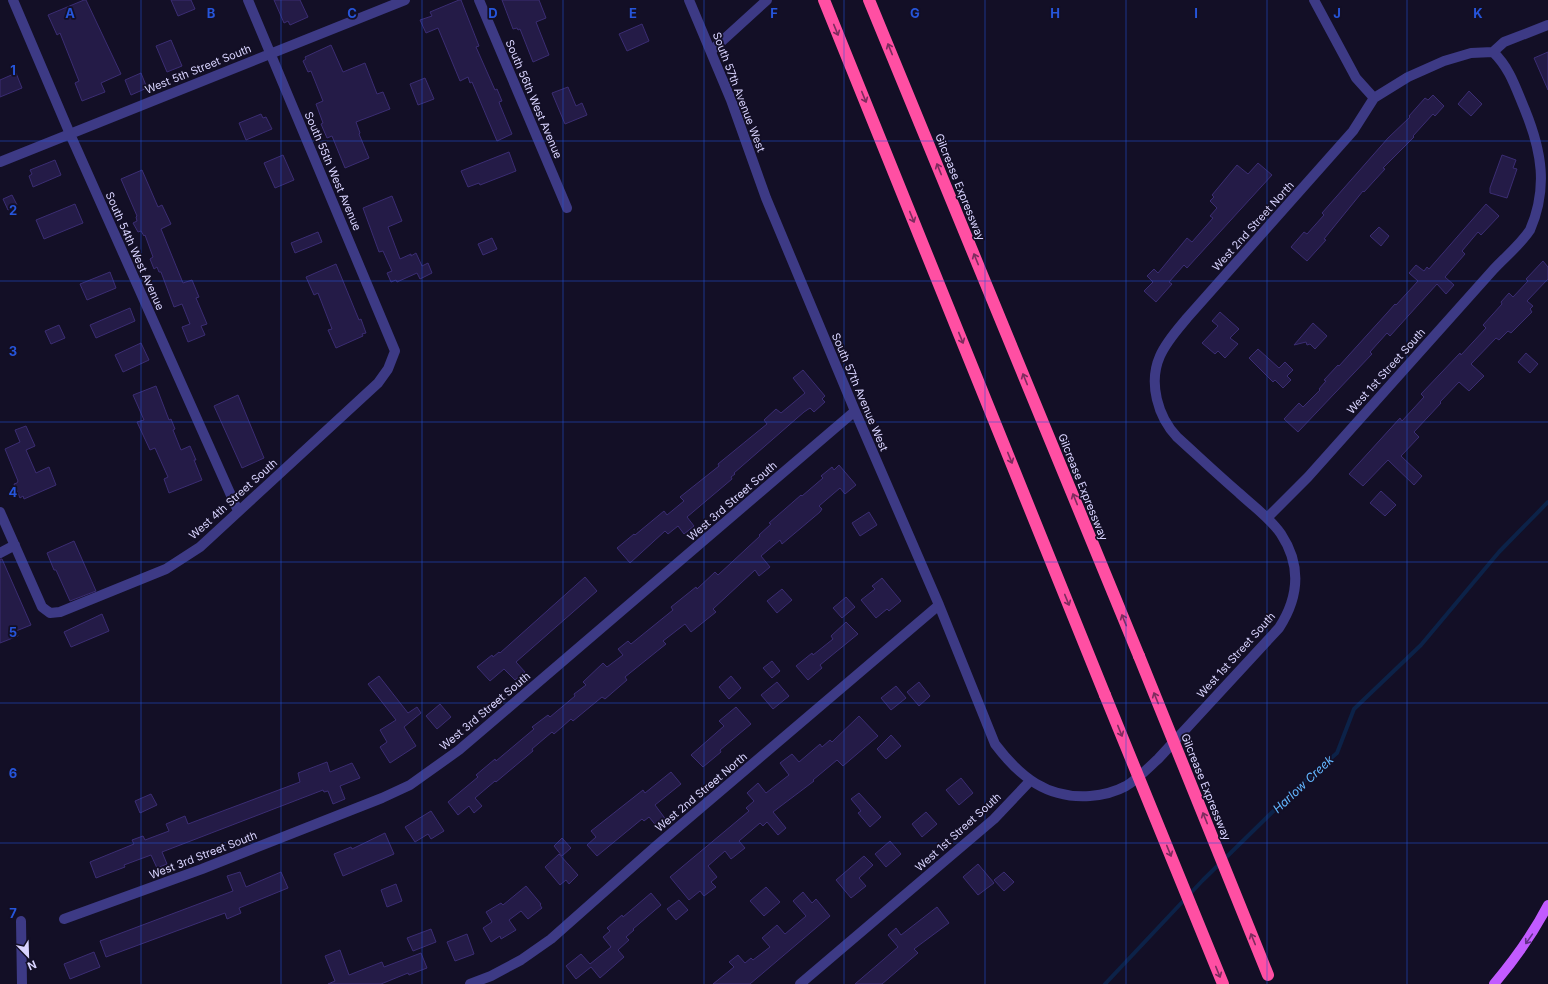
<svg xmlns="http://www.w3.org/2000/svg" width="1548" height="984" font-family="Inter,sans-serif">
<rect width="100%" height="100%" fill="#130f26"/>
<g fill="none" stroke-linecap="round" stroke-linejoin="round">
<!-- stream -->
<path stroke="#0c2248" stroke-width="4" d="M 1105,984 L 1203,880 L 1300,785 L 1337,753 L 1354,709 L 1421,645 L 1499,552 L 1548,502"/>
</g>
<!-- building -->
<path fill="#241b47" stroke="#3b2d73" d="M 84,0 L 86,0 L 121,74 L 101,83 L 105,92 L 82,101 L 75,83 L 79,81 L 60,33 L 57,35 L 48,15 Z
M 171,0 L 191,0 L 195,9 L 178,16 Z
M 274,0 L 300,0 L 308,17 L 290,25 L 288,21 L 284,23 Z
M 459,0 L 461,0 L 479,46 L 476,47 L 495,90 L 497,89 L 502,101 L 499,102 L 500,105 L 512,134 L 497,141 L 472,82 L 470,83 L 468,77 L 460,81 L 438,28 L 426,33 L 420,20 L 432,16 L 430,12 Z
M 502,0 L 539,0 L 546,18 L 536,22 L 549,55 L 533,62 L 520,29 L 518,30 L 517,28 L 513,29 Z
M 642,24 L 649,41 L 627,51 L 619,34 Z
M 171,40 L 182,66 L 167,72 L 156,46 Z
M 331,45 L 343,72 L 365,63 L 377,94 L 383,92 L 390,109 L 356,122 L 360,133 L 359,134 L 369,158 L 345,168 L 332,136 L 327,138 L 321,124 L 323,123 L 316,104 L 323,101 L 311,71 L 308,72 L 303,61 L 306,59 L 305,57 Z
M 1548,52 L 1548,90 L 1534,58 Z
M 16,73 L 22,88 L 0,97 L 0,80 Z
M 141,73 L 147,88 L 131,95 L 125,80 Z
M 425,78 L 434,99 L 418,105 L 410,84 Z
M 568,87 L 576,106 L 582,103 L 587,115 L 565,124 L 552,93 Z
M 1469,91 L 1482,104 L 1471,116 L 1458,104 Z
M 1433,95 L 1444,106 L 1435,116 L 1433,114 L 1413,136 L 1414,137 L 1383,168 L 1385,169 L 1364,192 L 1363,191 L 1324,239 L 1326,240 L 1307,261 L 1291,247 L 1304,232 L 1307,234 L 1324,215 L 1322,213 L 1388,138 L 1410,117 L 1409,116 L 1425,98 L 1428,100 Z
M 261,114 L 263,118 L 266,117 L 272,129 L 246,140 L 239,123 Z
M 509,152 L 516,171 L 480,185 L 479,183 L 468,187 L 461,171 Z
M 283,155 L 294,180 L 275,188 L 264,163 Z
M 1502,155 L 1516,160 L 1513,168 L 1517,169 L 1507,198 L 1490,193 L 1490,188 Z
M 55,160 L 61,175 L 33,187 L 29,176 L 32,174 L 30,170 Z
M 1258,163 L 1272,175 L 1187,268 L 1184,265 L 1169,282 L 1172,284 L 1156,302 L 1144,291 L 1153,282 L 1147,276 L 1154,269 L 1158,273 L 1187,238 L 1192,242 L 1213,218 L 1210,216 L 1217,208 L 1210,201 L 1214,197 L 1212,195 L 1237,165 L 1248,174 Z
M 142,170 L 158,207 L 162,205 L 171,224 L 161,229 L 183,283 L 192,280 L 199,297 L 196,298 L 207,324 L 201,326 L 205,335 L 188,342 L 182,327 L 190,324 L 182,304 L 174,307 L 161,272 L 159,272 L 157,267 L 154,269 L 150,259 L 153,257 L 145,235 L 144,236 L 141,231 L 138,232 L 133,223 L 137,221 L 136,217 L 137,216 L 121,179 Z
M 12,195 L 17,205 L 8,210 L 3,199 Z
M 392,196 L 402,221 L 388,227 L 400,259 L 411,254 L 411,256 L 416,253 L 422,266 L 428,263 L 432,273 L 420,279 L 417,273 L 397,282 L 396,280 L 391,282 L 387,273 L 392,271 L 383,251 L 379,252 L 363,208 Z
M 75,204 L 83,223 L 44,239 L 36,220 Z
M 1486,204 L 1499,216 L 1481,235 L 1478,232 L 1462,251 L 1465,254 L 1445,277 L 1454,285 L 1446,294 L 1437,284 L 1390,336 L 1387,333 L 1370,352 L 1372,354 L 1298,432 L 1284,419 L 1299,403 L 1303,407 L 1320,390 L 1319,389 L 1326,381 L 1324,380 L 1338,365 L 1339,366 L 1387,313 L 1395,304 L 1396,305 L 1418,281 L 1409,273 L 1416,265 L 1424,271 L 1427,267 L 1429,269 Z
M 1379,227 L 1389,236 L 1381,246 L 1370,236 Z
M 318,232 L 322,242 L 295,253 L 291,243 Z
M 492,238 L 497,249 L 483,255 L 478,244 Z
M 1543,261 L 1548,267 L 1548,279 L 1527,301 L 1533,306 L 1530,309 L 1532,312 L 1511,333 L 1508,331 L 1499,340 L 1496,338 L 1471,364 L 1484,376 L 1469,391 L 1459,382 L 1440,402 L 1441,403 L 1414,432 L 1419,437 L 1401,456 L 1422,476 L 1414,485 L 1388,460 L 1363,486 L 1349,474 L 1400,418 L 1402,421 L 1424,397 L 1421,394 L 1460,353 L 1461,355 L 1486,328 L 1483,325 L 1502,304 L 1501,302 L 1509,293 L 1513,297 L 1528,281 L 1526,279 Z
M 336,264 L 359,320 L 361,319 L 366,333 L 362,334 L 363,336 L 336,348 L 328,330 L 332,329 L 318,293 L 314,295 L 306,277 Z
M 110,272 L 116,288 L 87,300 L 80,284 Z
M 130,308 L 135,321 L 96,338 L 90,325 Z
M 1220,312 L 1239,329 L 1230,338 L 1238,344 L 1225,358 L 1218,351 L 1215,354 L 1202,343 L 1218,326 L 1212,321 Z
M 1313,323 L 1327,336 L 1315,349 L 1310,344 L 1307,345 L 1306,342 L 1294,345 Z
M 59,325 L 65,338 L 51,344 L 45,331 Z
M 141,343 L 149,360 L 123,372 L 115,355 Z
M 1258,349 L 1279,368 L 1285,362 L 1293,370 L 1287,376 L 1291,380 L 1283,388 L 1275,380 L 1273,382 L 1249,358 Z
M 1526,353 L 1538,364 L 1530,373 L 1518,362 Z
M 803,370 L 825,396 L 822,399 L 825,402 L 814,412 L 810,408 L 804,412 L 734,473 L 735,474 L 731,477 L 732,479 L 687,517 L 694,526 L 684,534 L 678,526 L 668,534 L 665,531 L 630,563 L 617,548 L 634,534 L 635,535 L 664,511 L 667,515 L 684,501 L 680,497 L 719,466 L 718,464 L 767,424 L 764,420 L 776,409 L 781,413 L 805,393 L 793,378 Z
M 156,386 L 169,420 L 171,419 L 175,429 L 173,430 L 181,450 L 190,446 L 196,460 L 194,460 L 202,480 L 169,493 L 164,479 L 168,477 L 155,448 L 150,450 L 137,422 L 144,420 L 133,395 Z
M 238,395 L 264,458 L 242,468 L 214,406 Z
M 26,426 L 35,446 L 26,450 L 36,473 L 49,467 L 56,485 L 24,499 L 23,496 L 20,498 L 14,484 L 17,483 L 18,481 L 5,449 L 20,442 L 15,430 Z
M 839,465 L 856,485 L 845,494 L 840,488 L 819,506 L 822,509 L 820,512 L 782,544 L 780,540 L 761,556 L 770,567 L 759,576 L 755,570 L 713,609 L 716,612 L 691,632 L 685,624 L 663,641 L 666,644 L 625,677 L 627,680 L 605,699 L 602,697 L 573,721 L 571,719 L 554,734 L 552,732 L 532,749 L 533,751 L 496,782 L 495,781 L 475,798 L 482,806 L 474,813 L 469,806 L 458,815 L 448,802 L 478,777 L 476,775 L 495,759 L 496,761 L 534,729 L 532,727 L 548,715 L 550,717 L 575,696 L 574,694 L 586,685 L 583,682 L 603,663 L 607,667 L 623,655 L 618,649 L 628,641 L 631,644 L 673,610 L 671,607 L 696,587 L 697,589 L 715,572 L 718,575 L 760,536 L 759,535 L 771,524 L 769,523 L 801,495 L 802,496 L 823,478 L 821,476 L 832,467 L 834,470 Z
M 1381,491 L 1396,505 L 1385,516 L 1370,503 Z
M 869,512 L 877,525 L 860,536 L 852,523 Z
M 74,541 L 96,591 L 70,601 L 56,570 L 54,570 L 47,553 Z
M 0,559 L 2,559 L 31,625 L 16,631 L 18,636 L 0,643 Z
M 585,577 L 597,591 L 516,662 L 525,672 L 515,680 L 504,669 L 490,681 L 477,667 L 492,655 L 493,657 L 499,652 L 500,653 Z
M 882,578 L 901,601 L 889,611 L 887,609 L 876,618 L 861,600 L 875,589 L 872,586 Z
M 782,589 L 792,600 L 777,613 L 767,601 Z
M 846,597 L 855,607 L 842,618 L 833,608 Z
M 102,614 L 109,631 L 71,647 L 64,632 Z
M 846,622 L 858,634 L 820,665 L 822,668 L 808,680 L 796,666 L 812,653 L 813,655 L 833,639 L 831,636 Z
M 772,661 L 780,671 L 772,678 L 763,668 Z
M 379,676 L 408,713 L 417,707 L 421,713 L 404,727 L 416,746 L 390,763 L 380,747 L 387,742 L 380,730 L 396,720 L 368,684 Z
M 731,676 L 741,688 L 729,699 L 719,687 Z
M 777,682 L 789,696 L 773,709 L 761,695 Z
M 919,682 L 930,696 L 919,706 L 907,692 Z
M 896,686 L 906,698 L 891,710 L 881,698 Z
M 440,704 L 451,717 L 437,729 L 426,716 Z
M 736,707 L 751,724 L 720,750 L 721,752 L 703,767 L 691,755 L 724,726 L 719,721 Z
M 859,716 L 878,736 L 843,766 L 837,760 L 813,780 L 814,781 L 773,812 L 786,828 L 778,835 L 767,822 L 763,826 L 760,823 L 739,841 L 745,848 L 731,859 L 725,851 L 708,866 L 717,877 L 711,882 L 716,887 L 704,896 L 700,891 L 689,900 L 670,877 L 749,811 L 746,808 L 754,801 L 747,793 L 758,783 L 766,793 L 789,775 L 780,763 L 792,754 L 799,762 L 820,744 L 822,747 L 830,740 L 832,742 Z
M 891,735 L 901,746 L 886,759 L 877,749 Z
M 327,762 L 330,772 L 352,763 L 360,778 L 340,786 L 345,799 L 333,804 L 328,791 L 324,792 L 323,790 L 162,852 L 167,864 L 157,868 L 151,855 L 124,865 L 125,867 L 96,878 L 90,862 L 134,844 L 132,840 L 143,836 L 145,840 L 169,831 L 166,824 L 185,816 L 188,824 L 300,782 L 298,773 Z
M 671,772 L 681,784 L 655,805 L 667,821 L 658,828 L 649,817 L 644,821 L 642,819 L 597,856 L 587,845 L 596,837 L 591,831 L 643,790 L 645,793 Z
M 961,778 L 973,793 L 959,805 L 946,790 Z
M 859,793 L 881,817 L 870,827 L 858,813 L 861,811 L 851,799 Z
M 151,794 L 157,805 L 140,813 L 135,801 Z
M 431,811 L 444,831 L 431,839 L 428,834 L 415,842 L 405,827 Z
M 926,812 L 937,824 L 922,837 L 912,824 Z
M 385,833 L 394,854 L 343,876 L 334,854 L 351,847 L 352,849 Z
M 562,838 L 571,848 L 562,856 L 554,846 Z
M 890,841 L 901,854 L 886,867 L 875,854 Z
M 559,854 L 578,875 L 569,884 L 566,880 L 560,885 L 545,867 Z
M 864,856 L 873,865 L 859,878 L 866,886 L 851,898 L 836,880 Z
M 978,864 L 994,883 L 978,895 L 963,877 Z
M 240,872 L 246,887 L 281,872 L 288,888 L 239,908 L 241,913 L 227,919 L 225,913 L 106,957 L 100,941 L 233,891 L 227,876 Z
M 1004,872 L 1014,882 L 1004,891 L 994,880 Z
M 396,884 L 402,901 L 387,907 L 381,890 Z
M 526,886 L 541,904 L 540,905 L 542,908 L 528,919 L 521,911 L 509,920 L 516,930 L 501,939 L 500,936 L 491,942 L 483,928 L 492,922 L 486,912 L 501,903 L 503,905 Z
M 766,887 L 780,902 L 764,916 L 750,901 Z
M 803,892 L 812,903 L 816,899 L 830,916 L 750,984 L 713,984 L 734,967 L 729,962 L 738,955 L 745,963 L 751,958 L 753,960 L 770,947 L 762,938 L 777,925 L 785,934 L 806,916 L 793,901 Z
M 651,893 L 661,905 L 633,929 L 634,930 L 626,937 L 629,940 L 618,950 L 624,957 L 600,978 L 591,967 L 576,979 L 566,966 L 581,954 L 590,964 L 611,947 L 603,937 L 610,931 L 607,928 L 622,915 L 623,917 Z
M 679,900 L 688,910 L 676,920 L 667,909 Z
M 937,907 L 949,923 L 914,949 L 918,953 L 882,984 L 855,984 L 898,947 L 888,935 L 896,928 L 901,935 Z
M 431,929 L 436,942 L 413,951 L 407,938 Z
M 467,934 L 474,954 L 455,961 L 447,942 Z
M 340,950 L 349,975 L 382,962 L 384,967 L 421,953 L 427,968 L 409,975 L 408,973 L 381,984 L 328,984 L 335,981 L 325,956 Z
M 94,952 L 100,967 L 70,979 L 64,964 Z"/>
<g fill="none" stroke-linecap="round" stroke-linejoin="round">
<!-- minor -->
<path stroke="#3d3a85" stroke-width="10" d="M 13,0 L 70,134 L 238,511
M 479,0 L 567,208
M 689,0 L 731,100 L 766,198 L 855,411 L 939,605 L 995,744 C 1020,777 1047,799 1090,796 C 1102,795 1115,792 1126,786 C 1138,779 1148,768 1158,759 L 1279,628 C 1299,597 1302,566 1281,534 C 1270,518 1253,506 1239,493 C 1218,475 1198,456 1177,437 C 1158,417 1148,383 1160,356 C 1166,342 1177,330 1187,318 L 1353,131 L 1374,98 L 1408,77 L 1444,61 L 1471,53 L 1493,52 L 1504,42 L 1548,25
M 1314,0 L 1356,78 L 1374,98
M 711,51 L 767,0
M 0,162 L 405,0
M 0,512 L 42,607 L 50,613 L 60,612 L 166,569 L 200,547 L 378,383 L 388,369 L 395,351 L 248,0
M 1267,518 L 1308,477 L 1493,270 C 1505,257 1520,245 1530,230 C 1548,188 1542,152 1525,110 C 1516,89 1510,68 1493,52
M 0,553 L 15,545
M 64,919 L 202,869 L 382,798 L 410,785 L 459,750 L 855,411
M 21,921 L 22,984
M 470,984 L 491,976 L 521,960 L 551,939 L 656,846 L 939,605
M 800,984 L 994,819 L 1030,781"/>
<!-- major -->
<path stroke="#c25bff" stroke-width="10" d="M 1494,984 C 1515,959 1533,934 1548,905"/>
<!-- highway -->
<path stroke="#ff4fa3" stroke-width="12" d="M 824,0 L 1105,695
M 869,0 L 1139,656"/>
<!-- highway-bridge -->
<path stroke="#ff4fa3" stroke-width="12" d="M 1139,656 L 1268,975
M 1105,695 L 1223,984"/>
</g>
<!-- one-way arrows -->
<defs><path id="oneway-shaft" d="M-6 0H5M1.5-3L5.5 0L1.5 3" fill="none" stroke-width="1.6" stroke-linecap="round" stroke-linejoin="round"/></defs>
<g stroke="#7d2c5e">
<use href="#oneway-shaft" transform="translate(836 30) rotate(68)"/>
<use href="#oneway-shaft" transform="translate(890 49) rotate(-112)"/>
<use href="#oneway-shaft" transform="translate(864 97) rotate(68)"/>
<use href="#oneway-shaft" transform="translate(939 169) rotate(-112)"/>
<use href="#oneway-shaft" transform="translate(912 217) rotate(68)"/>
<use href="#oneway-shaft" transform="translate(976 259) rotate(-112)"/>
<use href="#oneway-shaft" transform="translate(961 338) rotate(68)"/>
<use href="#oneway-shaft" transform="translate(1025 379) rotate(-112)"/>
<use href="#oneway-shaft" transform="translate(1010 458) rotate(68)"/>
<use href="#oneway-shaft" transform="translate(1075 499) rotate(-112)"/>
<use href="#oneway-shaft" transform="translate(1067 600) rotate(68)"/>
<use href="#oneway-shaft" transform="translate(1124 620) rotate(-112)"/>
<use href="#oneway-shaft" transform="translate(1156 698) rotate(-112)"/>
<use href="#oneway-shaft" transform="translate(1120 731) rotate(68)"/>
<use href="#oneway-shaft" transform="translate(1205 818) rotate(-112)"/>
<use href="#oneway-shaft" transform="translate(1169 851) rotate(68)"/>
<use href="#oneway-shaft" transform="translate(1253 939) rotate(-112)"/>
<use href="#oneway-shaft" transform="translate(1218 972) rotate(68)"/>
</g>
<use stroke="#623188" href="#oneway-shaft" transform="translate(1529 939) rotate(125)"/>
<!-- grid -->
<path fill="none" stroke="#2655da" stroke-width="1" stroke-opacity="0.55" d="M 141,0 L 141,984M 281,0 L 281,984M 422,0 L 422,984M 563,0 L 563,984M 704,0 L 704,984M 844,0 L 844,984M 985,0 L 985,984M 1126,0 L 1126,984M 1267,0 L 1267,984M 1407,0 L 1407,984M 0,141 L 1548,141M 0,281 L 1548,281M 0,422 L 1548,422M 0,562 L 1548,562M 0,703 L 1548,703M 0,843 L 1548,843"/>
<g text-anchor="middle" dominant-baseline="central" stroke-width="3.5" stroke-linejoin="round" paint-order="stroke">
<!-- street labels -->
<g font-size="11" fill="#d9d4ff" stroke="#130f26">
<text transform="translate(198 69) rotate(-22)">West 5th Street South</text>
<text transform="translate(739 92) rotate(69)">South 57th Avenue West</text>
<text transform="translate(534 99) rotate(67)">South 56th West Avenue</text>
<text transform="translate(333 171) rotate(67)">South 55th West Avenue</text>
<text transform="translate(960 187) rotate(68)">Gilcrease Expressway</text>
<text transform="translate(1253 226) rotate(-48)">West 2nd Street North</text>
<text transform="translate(135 251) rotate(66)">South 54th West Avenue</text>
<text transform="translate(1386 371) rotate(-48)">West 1st Street South</text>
<text transform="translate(860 392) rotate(67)">South 57th Avenue West</text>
<text transform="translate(1083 487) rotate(68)">Gilcrease Expressway</text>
<text transform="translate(233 499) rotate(-42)">West 4th Street South</text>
<text transform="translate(732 501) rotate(-41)">West 3rd Street South</text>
<text transform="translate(1236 655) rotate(-48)">West 1st Street South</text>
<text transform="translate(485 711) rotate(-40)">West 3rd Street South</text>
<text transform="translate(1206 787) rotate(68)">Gilcrease Expressway</text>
<text transform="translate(701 792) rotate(-40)">West 2nd Street North</text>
<text transform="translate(958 832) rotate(-42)">West 1st Street South</text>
<text transform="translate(203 855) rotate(-21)">West 3rd Street South</text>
</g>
<!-- water labels -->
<g font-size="12" font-style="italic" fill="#62b6ff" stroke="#130f26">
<text transform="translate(1303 784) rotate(-43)">Harlow Creek</text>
</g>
</g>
<g font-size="13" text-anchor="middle" font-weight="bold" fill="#2655da" stroke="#130f26" stroke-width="3.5" stroke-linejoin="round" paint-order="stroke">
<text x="70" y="18">A</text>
<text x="211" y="18">B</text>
<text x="352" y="18">C</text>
<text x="493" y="18">D</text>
<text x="633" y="18">E</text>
<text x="774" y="18">F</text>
<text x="915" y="18">G</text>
<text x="1055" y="18">H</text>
<text x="1196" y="18">I</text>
<text x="1337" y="18">J</text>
<text x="1478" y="18">K</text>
<text x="13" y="75">1</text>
<text x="13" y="215">2</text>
<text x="13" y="356">3</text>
<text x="13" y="497">4</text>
<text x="13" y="637">5</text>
<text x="13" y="778">6</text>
<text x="13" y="918">7</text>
</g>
<!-- north arrow -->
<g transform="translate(28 956) rotate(157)" stroke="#130f26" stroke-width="3" paint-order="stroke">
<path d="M0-3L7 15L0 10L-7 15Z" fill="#d9d4ff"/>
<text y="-6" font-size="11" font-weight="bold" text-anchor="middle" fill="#d9d4ff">N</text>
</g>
</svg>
